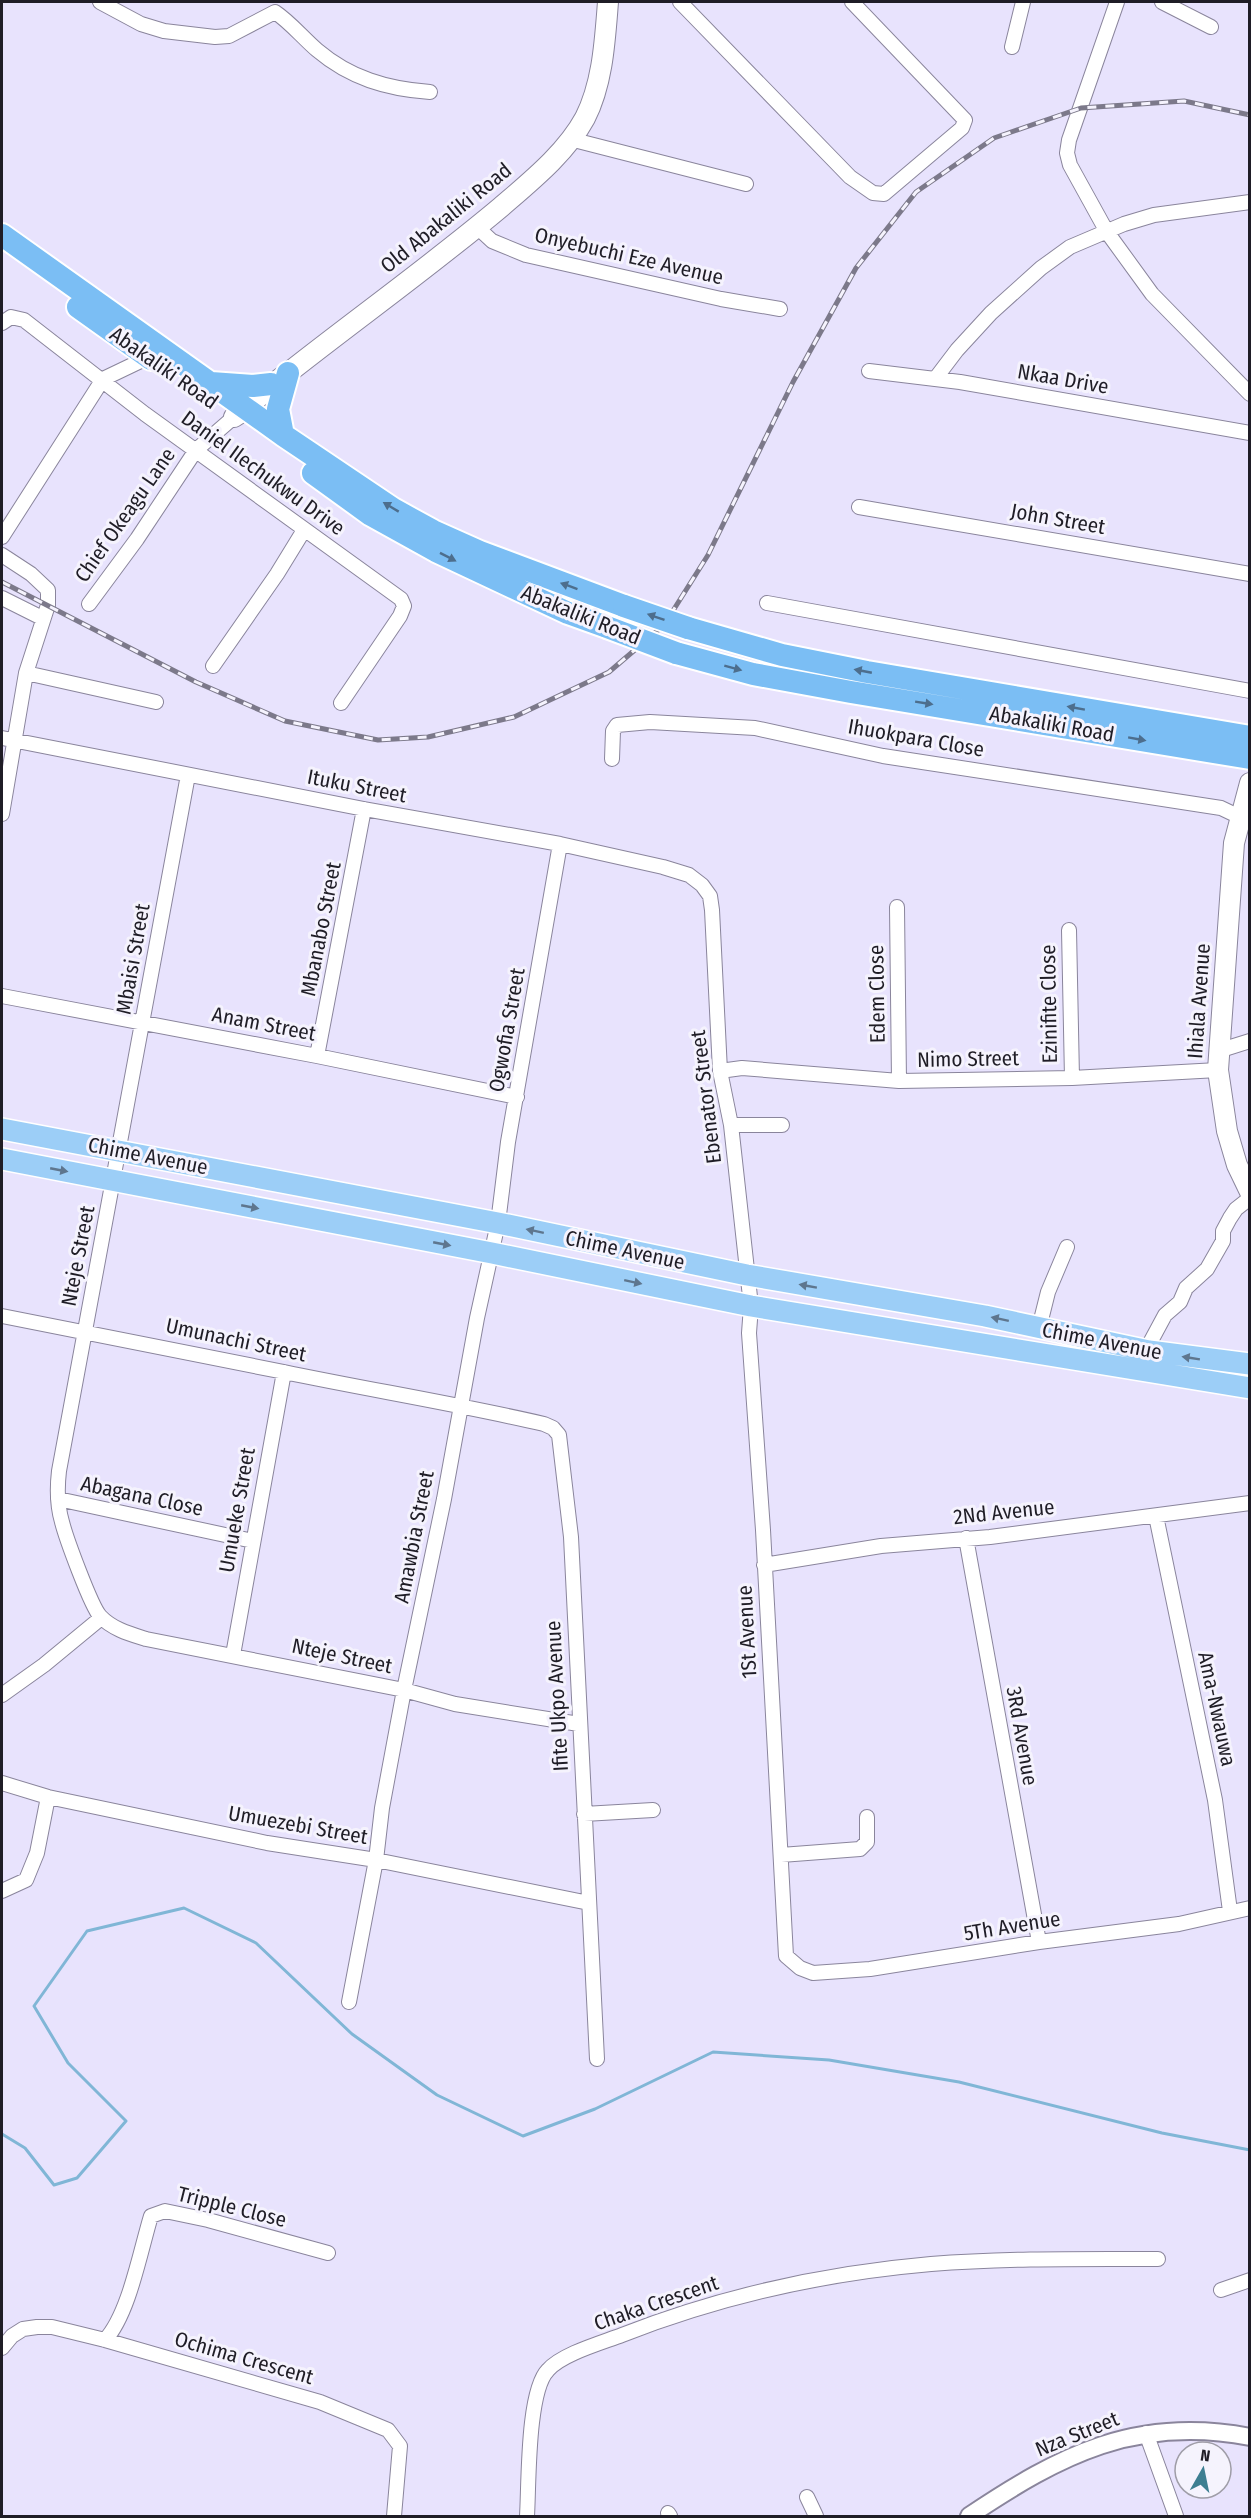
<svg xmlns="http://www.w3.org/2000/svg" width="1251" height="2518" font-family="'Fira Sans Condensed',sans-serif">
<rect width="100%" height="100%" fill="#e8e3fd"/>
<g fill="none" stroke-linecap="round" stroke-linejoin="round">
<!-- stream -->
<path stroke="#80b6d6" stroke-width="3" d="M 2,2134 L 25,2148 L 54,2185 L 77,2178 L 126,2121 L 68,2063 L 34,2006 L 87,1931 L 184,1908 L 256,1943 L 352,2034 L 437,2095 L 523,2136 L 595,2109 L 713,2052 L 829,2060 L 959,2082 L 1162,2133 L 1250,2150"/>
<!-- minor casing -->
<g stroke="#8a859c" stroke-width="16">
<path id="minor" d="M 100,2 L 141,24 L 164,31 L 215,37 L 229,36 L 275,12 C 290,22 303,38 317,50 C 350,78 387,89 430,92
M 680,2 L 850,177 L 873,193 L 884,194 L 962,128 L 965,120 L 852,2
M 1117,2 L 1069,140 L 1067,153 L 1070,165 L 1107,232 L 1152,294 L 1250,394
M 1162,2 L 1211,27
M 1012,47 L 1023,2
M 570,139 L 746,184
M 477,227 L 492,241 L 526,255 L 721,299 L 780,309
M 2,323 L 11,317 L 24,320 L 145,414 L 401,599 L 404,606 L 400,616 L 341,703
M 869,371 L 960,382 L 1250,433
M 935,379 L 957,350 L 991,313 L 1041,268 L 1070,247 L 1124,224 L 1154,215 L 1250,202
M 859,507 L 1250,574
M 2,537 L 103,379 L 149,357
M 2,555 L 31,574 L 48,590 L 48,605 L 26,673 L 2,814
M 2,598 L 42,618
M 767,603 L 1250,691
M 89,604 L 137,539 L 196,450 L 234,417
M 213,666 L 277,574 L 304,530
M 26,673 L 156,702
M 2,738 L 364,809 L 560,844 L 663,867 L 689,875 L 702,885 L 710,896 L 712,910 L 720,1071 L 731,1125 L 751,1306 L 749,1333 L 763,1530 L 786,1956 L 800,1968 L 813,1973 L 870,1969 L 1039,1942 L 1179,1924 L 1250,1908
M 612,759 L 613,731 L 617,725 L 650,722 L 755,728 L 883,756 L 1221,808 L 1242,818
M 188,775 L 59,1471 C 57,1488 57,1505 62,1522 C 66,1538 91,1606 100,1616 C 112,1629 130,1634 146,1639 L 404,1690 L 455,1704 L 579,1724
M 897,907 L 899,1081
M 1069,930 L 1072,1078
M 2,996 L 317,1056 L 517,1097
M 1218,1051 L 1250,1041
M 317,1056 L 364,809
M 720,1071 L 742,1068 L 899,1081 L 1072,1078 L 1218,1070
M 731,1125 L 782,1125
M 2,1316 C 96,1334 190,1353 284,1372 C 370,1390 458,1404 544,1424 L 553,1428 L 559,1435 L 571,1537 L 597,2059
M 1039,1328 L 1048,1292 L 1067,1247
M 1149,1351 L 1151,1341 L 1165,1315 L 1180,1302 L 1186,1288 L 1207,1269 L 1223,1241 L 1223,1231 L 1230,1218 L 1236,1209 L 1250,1198
M 58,1499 L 253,1541
M 1156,1516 L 1215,1800 L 1230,1911
M 966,1538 L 1039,1942
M 764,1565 L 881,1546 L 990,1537 L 1250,1503
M 233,1655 L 284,1372
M 2,1695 L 44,1665 L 101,1618
M 2,1783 L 48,1797 L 267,1843 L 376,1860 L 589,1903
M 584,1814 L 653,1810
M 781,1855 L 860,1849 L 867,1842 L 867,1817
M 2,1891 L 26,1880 L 37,1853 L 48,1797
M 349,2002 L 376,1860 L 382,1808 L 404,1690 L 444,1499 L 477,1318 L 498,1223 L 508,1142 L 560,844
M 1221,2290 L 1250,2280
M 105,2340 C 129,2314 140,2252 151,2216 L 165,2211 L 208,2220 L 328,2253
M 2,2348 L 12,2336 L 23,2329 L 37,2327 L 52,2327 L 105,2340 L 320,2402 L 388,2430 L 400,2446 L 394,2516
M 1146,2433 L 1176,2516
M 807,2497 L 816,2516
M 668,2513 L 670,2516
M 527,2516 C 529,2485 527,2391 548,2370 C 562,2354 601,2343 622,2335 C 719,2297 826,2273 931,2264 C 1006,2258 1083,2259 1158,2259"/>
</g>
<!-- tertiary casing -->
<g stroke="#8a859c" stroke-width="20">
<path id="tertiary" d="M 969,2516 C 1060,2455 1137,2415 1250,2437"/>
</g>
<!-- secondary casing -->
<g stroke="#8a859c" stroke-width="22">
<path id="secondary" d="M 234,417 C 255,404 266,387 288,373 C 359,317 432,265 501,207 C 531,181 566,153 585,118 C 603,83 605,39 608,2
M 1250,783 L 1234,843 L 1218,1070 L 1227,1131 L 1237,1165 L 1250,1192"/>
</g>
<!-- primary casing -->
<g stroke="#fff" stroke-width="24">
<path id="primary" d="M 2,1129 L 498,1223 L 747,1275 L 985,1316 L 1149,1351 L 1250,1364
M 2,1159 L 492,1253 L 751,1306 L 1250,1388"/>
</g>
<!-- trunk casing -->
<g stroke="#fff" stroke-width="26">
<path id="trunk" d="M 2,235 L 283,435 L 393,509 L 433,531 L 480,552 L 624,606
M 78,307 L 151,359
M 211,383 L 253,386 L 271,384
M 283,435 L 278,409 L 288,373
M 313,473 L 371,515 L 436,551 L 568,613 L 607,627
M 688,628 L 782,655 L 867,672 L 1250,737
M 676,653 L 753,674 L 851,692 L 1250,758"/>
</g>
<!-- minor -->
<use href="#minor" stroke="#fff" stroke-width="14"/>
<!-- tertiary -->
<use href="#tertiary" stroke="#fff" stroke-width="16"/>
<!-- secondary -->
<use href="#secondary" stroke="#fff" stroke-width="20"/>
<!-- primary -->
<use href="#primary" stroke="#9ccef7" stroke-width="21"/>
<!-- trunk -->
<use href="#trunk" stroke="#7bbef4" stroke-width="22"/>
<!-- rail casing -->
<g stroke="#7c798a" stroke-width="5">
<path id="rail" d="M 2,582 L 196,682 L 285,721 L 378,740 L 428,737 L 514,717 L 609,672 L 664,625 L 708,555 L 793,382 L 856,268 L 916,192 L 994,138 L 1081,108 L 1184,101 L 1250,115"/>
</g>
<!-- rail -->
<use href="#rail" stroke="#f5f3fd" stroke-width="3" stroke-dasharray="9" stroke-linecap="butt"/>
<!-- trunk-bridge casing -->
<g stroke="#fff" stroke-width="26" stroke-linecap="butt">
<path id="trunk-bridge" d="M 624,606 L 688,628
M 607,627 L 676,653"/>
</g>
<!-- trunk-bridge -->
<use href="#trunk-bridge" stroke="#7bbef4" stroke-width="22"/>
</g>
<!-- one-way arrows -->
<defs><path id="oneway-solid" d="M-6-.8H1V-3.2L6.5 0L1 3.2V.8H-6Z" transform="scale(1.5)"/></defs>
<g fill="#4d6e8d">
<use href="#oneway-solid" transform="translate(391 507) rotate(-149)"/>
<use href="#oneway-solid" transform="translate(448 557) rotate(27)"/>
<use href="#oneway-solid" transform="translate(569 586) rotate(-160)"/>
<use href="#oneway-solid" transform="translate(656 617) rotate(-161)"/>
<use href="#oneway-solid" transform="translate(733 668) rotate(15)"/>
<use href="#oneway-solid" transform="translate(863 671) rotate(-169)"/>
<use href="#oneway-solid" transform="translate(924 703) rotate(9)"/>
<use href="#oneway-solid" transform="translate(1076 708) rotate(-170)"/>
<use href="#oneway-solid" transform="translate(1137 739) rotate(10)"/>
</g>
<g fill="#5e768e">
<use href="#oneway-solid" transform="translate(59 1170) rotate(11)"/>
<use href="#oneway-solid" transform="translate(250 1207) rotate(11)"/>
<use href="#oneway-solid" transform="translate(535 1231) rotate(-168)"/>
<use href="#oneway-solid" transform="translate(442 1244) rotate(11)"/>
<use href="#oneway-solid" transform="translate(633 1282) rotate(12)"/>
<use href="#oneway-solid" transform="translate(808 1286) rotate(-170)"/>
<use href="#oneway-solid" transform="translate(1000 1319) rotate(-168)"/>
<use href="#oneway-solid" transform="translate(1191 1358) rotate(-171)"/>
</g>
<g text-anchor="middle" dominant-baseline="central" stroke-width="6" stroke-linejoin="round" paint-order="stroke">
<!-- street labels -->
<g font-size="21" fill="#1f1d26" stroke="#f5f3fd">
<text transform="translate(446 218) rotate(-39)">Old Abakaliki Road</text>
<text transform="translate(629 256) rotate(13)">Onyebuchi Eze Avenue</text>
<text transform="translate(164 368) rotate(35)">Abakaliki Road</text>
<text transform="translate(1063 379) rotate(10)">Nkaa Drive</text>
<text transform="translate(263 473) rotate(36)">Daniel Ilechukwu Drive</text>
<text transform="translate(125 515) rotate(-55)">Chief Okeagu Lane</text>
<text transform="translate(1058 519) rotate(10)">John Street</text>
<text transform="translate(581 615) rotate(22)">Abakaliki Road</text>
<text transform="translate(1052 724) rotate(10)">Abakaliki Road</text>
<text transform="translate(916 738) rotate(10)">Ihuokpara Close</text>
<text transform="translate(357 786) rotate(11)">Ituku Street</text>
<text transform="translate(321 929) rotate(-79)">Mbanabo Street</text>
<text transform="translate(133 959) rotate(-80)">Mbaisi Street</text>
<text transform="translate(877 994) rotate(-91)">Edem Close</text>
<text transform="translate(1199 1001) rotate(-86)">Ihiala Avenue</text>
<text transform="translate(1049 1004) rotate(-91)">Ezinifite Close</text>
<text transform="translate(264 1024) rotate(11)">Anam Street</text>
<text transform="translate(507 1030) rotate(-80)">Ogwofia Street</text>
<text transform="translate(968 1059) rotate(-1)">Nimo Street</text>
<text transform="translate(706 1097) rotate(-97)">Ebenator Street</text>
<text transform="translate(148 1156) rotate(11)">Chime Avenue</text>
<text transform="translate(625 1250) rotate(12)">Chime Avenue</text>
<text transform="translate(78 1256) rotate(-79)">Nteje Street</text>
<text transform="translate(236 1340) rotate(12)">Umunachi Street</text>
<text transform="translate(1102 1341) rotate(11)">Chime Avenue</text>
<text transform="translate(142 1496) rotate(12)">Abagana Close</text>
<text transform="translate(237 1510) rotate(-80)">Umueke Street</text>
<text transform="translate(1004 1512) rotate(-6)">2Nd Avenue</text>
<text transform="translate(414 1537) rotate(-79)">Amawbia Street</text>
<text transform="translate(747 1632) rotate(-93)">1St Avenue</text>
<text transform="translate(342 1656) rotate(12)">Nteje Street</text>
<text transform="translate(557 1696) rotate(-93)">Ifite Ukpo Avenue</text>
<text transform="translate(1217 1709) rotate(78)">Ama-Nwauwa</text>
<text transform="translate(1022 1736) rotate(80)">3Rd Avenue</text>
<text transform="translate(298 1825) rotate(10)">Umuezebi Street</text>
<text transform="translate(1012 1926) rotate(-9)">5Th Avenue</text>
<text transform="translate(232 2207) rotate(14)">Tripple Close</text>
<text transform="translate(656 2303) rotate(-19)">Chaka Crescent</text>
<text transform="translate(244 2358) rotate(16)">Ochima Crescent</text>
<text transform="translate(1077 2434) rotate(-22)">Nza Street</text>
</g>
</g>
<!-- border -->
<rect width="1251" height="2518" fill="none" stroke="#1f1d26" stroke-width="6"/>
<!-- north arrow -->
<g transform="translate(1203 2470) rotate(9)"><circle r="28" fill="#f5f3fd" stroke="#9f9da7" stroke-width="1.5"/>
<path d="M0-4.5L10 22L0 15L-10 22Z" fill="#3d7e91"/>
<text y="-9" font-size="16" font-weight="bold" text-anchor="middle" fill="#1f1d26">N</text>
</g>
</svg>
